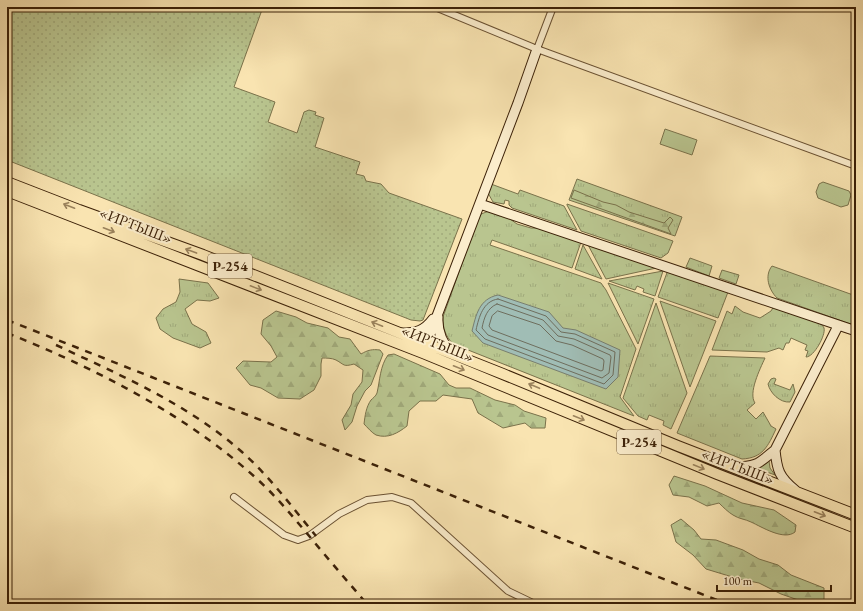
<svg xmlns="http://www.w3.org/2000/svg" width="863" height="611" font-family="'EB Garamond',serif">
<defs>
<pattern id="grass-tufts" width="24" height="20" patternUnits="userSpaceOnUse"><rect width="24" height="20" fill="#b9c58f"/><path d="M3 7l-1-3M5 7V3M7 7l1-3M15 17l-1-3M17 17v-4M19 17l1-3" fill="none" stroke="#a0a97a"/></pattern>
<pattern id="forest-firs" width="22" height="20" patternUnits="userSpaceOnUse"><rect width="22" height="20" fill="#b9c58f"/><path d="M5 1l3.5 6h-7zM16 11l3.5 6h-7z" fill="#a0a97a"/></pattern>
<pattern id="garden-dots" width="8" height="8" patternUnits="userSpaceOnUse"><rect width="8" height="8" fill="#b9c58f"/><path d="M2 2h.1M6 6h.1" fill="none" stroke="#a0a97a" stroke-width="1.8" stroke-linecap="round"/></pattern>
</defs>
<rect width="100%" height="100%" fill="#f9e4b1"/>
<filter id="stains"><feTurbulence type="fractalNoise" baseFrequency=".005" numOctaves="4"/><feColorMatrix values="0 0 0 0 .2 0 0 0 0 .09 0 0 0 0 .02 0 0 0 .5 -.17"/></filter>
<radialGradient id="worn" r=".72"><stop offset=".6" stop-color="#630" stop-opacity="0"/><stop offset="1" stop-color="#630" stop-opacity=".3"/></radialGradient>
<!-- grass -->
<path fill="url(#grass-tufts)" stroke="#7a724b" d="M 577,179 L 682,217 L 675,236 L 569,200 Z
M 491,184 L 518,194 L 520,190 L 564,206 L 577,230 L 512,208 L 509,205 L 509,201 L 505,200 L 504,204 L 493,202 L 488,193 Z
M 567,204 L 673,241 L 668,253 L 661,258 L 581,231 L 567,205 Z
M 489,211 L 503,214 L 517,224 L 531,228 L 542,228 L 581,242 L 572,268 L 492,240 L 490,245 L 601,283 L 606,290 L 636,349 L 620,397 L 634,416 L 453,344 C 445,335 443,329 443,317 L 477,221 L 481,214 Z
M 586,241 L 661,267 L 606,279 Z
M 583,245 L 602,279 L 575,269 Z
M 690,258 L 712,266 L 709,276 L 686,267 Z
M 772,266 L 856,296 L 856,326 L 777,298 C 769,290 764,276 772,266 Z
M 668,270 L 728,292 L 718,318 L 658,297 Z
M 722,270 L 739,275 L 736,284 L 719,278 Z
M 663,271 L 655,296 L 643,292 L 644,289 L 637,286 L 635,290 L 609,281 Z
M 179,279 L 208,283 L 219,298 L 210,301 L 197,300 L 185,309 L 192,324 L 206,332 L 211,343 L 200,348 L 173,338 L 160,329 L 156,318 L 163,309 L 176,302 L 180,292 Z
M 608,283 L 654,299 L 638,344 Z
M 660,301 L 716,321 L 690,387 Z
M 656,303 L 687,393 L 671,429 L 663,425 L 664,421 L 649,415 L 647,420 L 638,416 L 623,398 Z
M 735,306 L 743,312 L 760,318 L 771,311 L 774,306 L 820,323 C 821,324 824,327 824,328 C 826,335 814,357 806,357 L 808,351 L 805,350 L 807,345 L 791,338 L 789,343 L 786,343 L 783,350 L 779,348 L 767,352 L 712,350 L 727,311 L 732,314 Z
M 710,356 L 765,358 C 760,369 748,393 755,403 L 747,410 L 756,419 L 763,412 L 771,426 L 776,429 C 768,446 763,458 742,459 L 677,433 Z
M 774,378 L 776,379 L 774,384 L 790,390 L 793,384 L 795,392 L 790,402 C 780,403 770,393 768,384 L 771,379 Z
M 769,461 L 770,468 L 775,475 L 759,469 Z"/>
<!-- forest -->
<path fill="url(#forest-firs)" stroke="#7a724b" d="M 574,190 L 603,202 L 616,205 L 629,212 L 664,223 L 670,217 L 673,220 L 668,228 L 671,234 L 571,198 Z
M 276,311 L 296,317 L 307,323 L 328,328 L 339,337 L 350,339 L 361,354 C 368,350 372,349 380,350 L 383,354 L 371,385 L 365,391 L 357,406 L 352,422 L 345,430 L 342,420 L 351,405 L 353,394 L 362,382 L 363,370 L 354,364 C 343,367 345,365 336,360 C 332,358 326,358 322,358 L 321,364 L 321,376 L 314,390 L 300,399 L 278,398 L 261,388 L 250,385 L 236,368 L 243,361 L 271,362 L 277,357 L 271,346 L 261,334 L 263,320 Z
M 394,354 L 440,374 L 449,385 L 456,388 L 470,388 L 495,400 L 515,405 L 524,411 L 546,418 L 545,428 L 531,428 L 525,423 L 503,428 L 478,413 L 472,399 L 443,395 L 436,401 L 420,401 L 409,411 L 407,426 C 398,433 388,439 376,435 C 372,433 367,427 364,424 C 365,416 366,407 371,400 C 373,398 376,396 377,393 C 380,380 380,366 388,355 Z
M 674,476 L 705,486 L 742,503 L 774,510 L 796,525 L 795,532 C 784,541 762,527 751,522 C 745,519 739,519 733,515 C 728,512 723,507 719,503 L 707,506 L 689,497 L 673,495 L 669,485 Z
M 681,519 L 694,530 L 701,539 L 716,540 L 743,550 L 759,559 L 778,565 L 791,575 L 824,588 L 824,599 L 818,603 L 804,602 L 781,594 L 759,583 L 739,579 L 706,569 L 693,555 L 676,542 L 671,525 Z"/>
<!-- garden -->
<path fill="url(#garden-dots)" stroke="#7a724b" d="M 7,7 L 263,7 L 234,87 L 275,102 L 268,122 L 297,133 L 304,112 L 309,110 L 316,112 L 315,115 L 324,118 L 315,147 L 360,162 L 356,174 L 364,176 L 366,181 L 381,184 L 389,193 L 462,219 L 423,320 L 420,321 L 411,320 L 7,160 Z"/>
<!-- pitch -->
<path fill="#b9c58f" stroke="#7a724b" d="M 665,129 L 697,140 L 692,155 L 660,144 Z
M 823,182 L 849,191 L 851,195 L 848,205 L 841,207 L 818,198 L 816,192 L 819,184 Z"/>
<!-- water -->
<path fill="#a0bdb5" stroke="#787e6f" d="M 498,295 L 549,312 L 563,328 L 576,330 L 620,350 L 618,377 L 606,389 L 483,343 L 472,331 C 476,315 479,299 498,295 Z"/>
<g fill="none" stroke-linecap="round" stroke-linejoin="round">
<!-- shore -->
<path stroke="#6e6e5e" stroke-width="1" d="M 498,299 L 546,316 L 561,332 L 575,334 L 615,352 L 613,375 L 604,384 L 485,339 L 476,330 C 479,317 483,301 498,299 Z
M 497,304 L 543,320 L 558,336 L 574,339 L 610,355 L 611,357 L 609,373 L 602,378 L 488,335 L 482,328 C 484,318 487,308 497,304 Z
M 498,311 L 540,325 L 556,341 L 572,345 L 603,359 L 604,361 L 603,370 L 601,371 L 492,330 L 489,326 L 492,316 Z"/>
<!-- street casing -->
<g stroke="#6a5132" stroke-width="8">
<path id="street" d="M 435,7 L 537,49 L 856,166
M 537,49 L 553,7
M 234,497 L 284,535 L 298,540 L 309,536 L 339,514 L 367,500 L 392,497 L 411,503 L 508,591 L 535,604"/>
</g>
<!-- secondary casing -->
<g stroke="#3b2007" stroke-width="11">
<path id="secondary" d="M 480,204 L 856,331
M 438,317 C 437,332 442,343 452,354
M 401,333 C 416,333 424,331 433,319
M 424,350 L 518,103 L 537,49
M 775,450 C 777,470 779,477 795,490
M 735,467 C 757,467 759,463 775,450 L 838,326"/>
</g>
<!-- primary casing -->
<g stroke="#3b2007" stroke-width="12">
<path id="primary" d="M 7,182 L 79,210 L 203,255 L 503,374 L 678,446 L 856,515
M 7,191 L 423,353 L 717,474 L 856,528"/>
</g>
<!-- street -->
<use href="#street" stroke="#fbedcc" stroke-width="6"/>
<!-- secondary -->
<use href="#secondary" stroke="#fbedcc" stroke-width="9"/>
<!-- primary -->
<use href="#primary" stroke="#f9e4b1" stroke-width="10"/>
<!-- rail -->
<path stroke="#3b2007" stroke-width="2.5" stroke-dasharray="7 7" stroke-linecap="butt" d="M 7,320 L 727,604
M 7,333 C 95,368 187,415 257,479 C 277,497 293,517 310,537 C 329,560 348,582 367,604
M 56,345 C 120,375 188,404 242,452 C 270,477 292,507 316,536"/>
</g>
<!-- one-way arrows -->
<defs><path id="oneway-shaft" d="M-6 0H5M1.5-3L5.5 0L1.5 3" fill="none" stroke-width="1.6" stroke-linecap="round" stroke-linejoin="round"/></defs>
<g stroke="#9a825c">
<use href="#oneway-shaft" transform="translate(69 206) rotate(-159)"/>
<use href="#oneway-shaft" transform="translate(109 230) rotate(21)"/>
<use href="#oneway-shaft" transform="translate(191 251) rotate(-160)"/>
<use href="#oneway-shaft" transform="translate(256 288) rotate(21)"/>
<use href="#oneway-shaft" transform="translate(377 324) rotate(-158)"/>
<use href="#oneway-shaft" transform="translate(459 368) rotate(22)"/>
<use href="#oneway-shaft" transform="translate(534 386) rotate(-157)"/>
<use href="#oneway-shaft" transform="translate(579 418) rotate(22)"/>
<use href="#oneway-shaft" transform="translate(699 467) rotate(22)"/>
<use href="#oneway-shaft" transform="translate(820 514) rotate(21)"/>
</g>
<g text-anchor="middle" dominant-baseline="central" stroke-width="4" stroke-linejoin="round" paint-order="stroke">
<!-- shield labels -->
<g fill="#fbedcc" stroke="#755e42" stroke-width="1">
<rect x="208" y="254" width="44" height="24" rx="3"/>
<rect x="617" y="430" width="44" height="24" rx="3"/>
</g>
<g font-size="14" font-weight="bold" fill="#3b2007">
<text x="230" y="266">Р-254</text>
<text x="639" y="442">Р-254</text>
</g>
<!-- street labels -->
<g font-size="15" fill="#3b2007" stroke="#fbedcc">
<text transform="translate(136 225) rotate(21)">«ИРТЫШ»</text>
<text transform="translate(438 343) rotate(22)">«ИРТЫШ»</text>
<text transform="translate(738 466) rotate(21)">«ИРТЫШ»</text>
</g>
</g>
<!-- margin -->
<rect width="863" height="611" fill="none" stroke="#f9e4b1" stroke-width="24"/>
<rect x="8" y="8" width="847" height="595" fill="none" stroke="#3b2007" stroke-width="2"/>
<rect x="12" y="12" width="839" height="587" fill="none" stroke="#3b2007"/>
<!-- scale -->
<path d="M717 585v6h114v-6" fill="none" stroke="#3b2007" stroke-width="2"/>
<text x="723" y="585" font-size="12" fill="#3b2007" stroke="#fbedcc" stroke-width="3" paint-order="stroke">100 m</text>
<rect width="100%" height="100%" filter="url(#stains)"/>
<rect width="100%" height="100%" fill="url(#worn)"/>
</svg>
